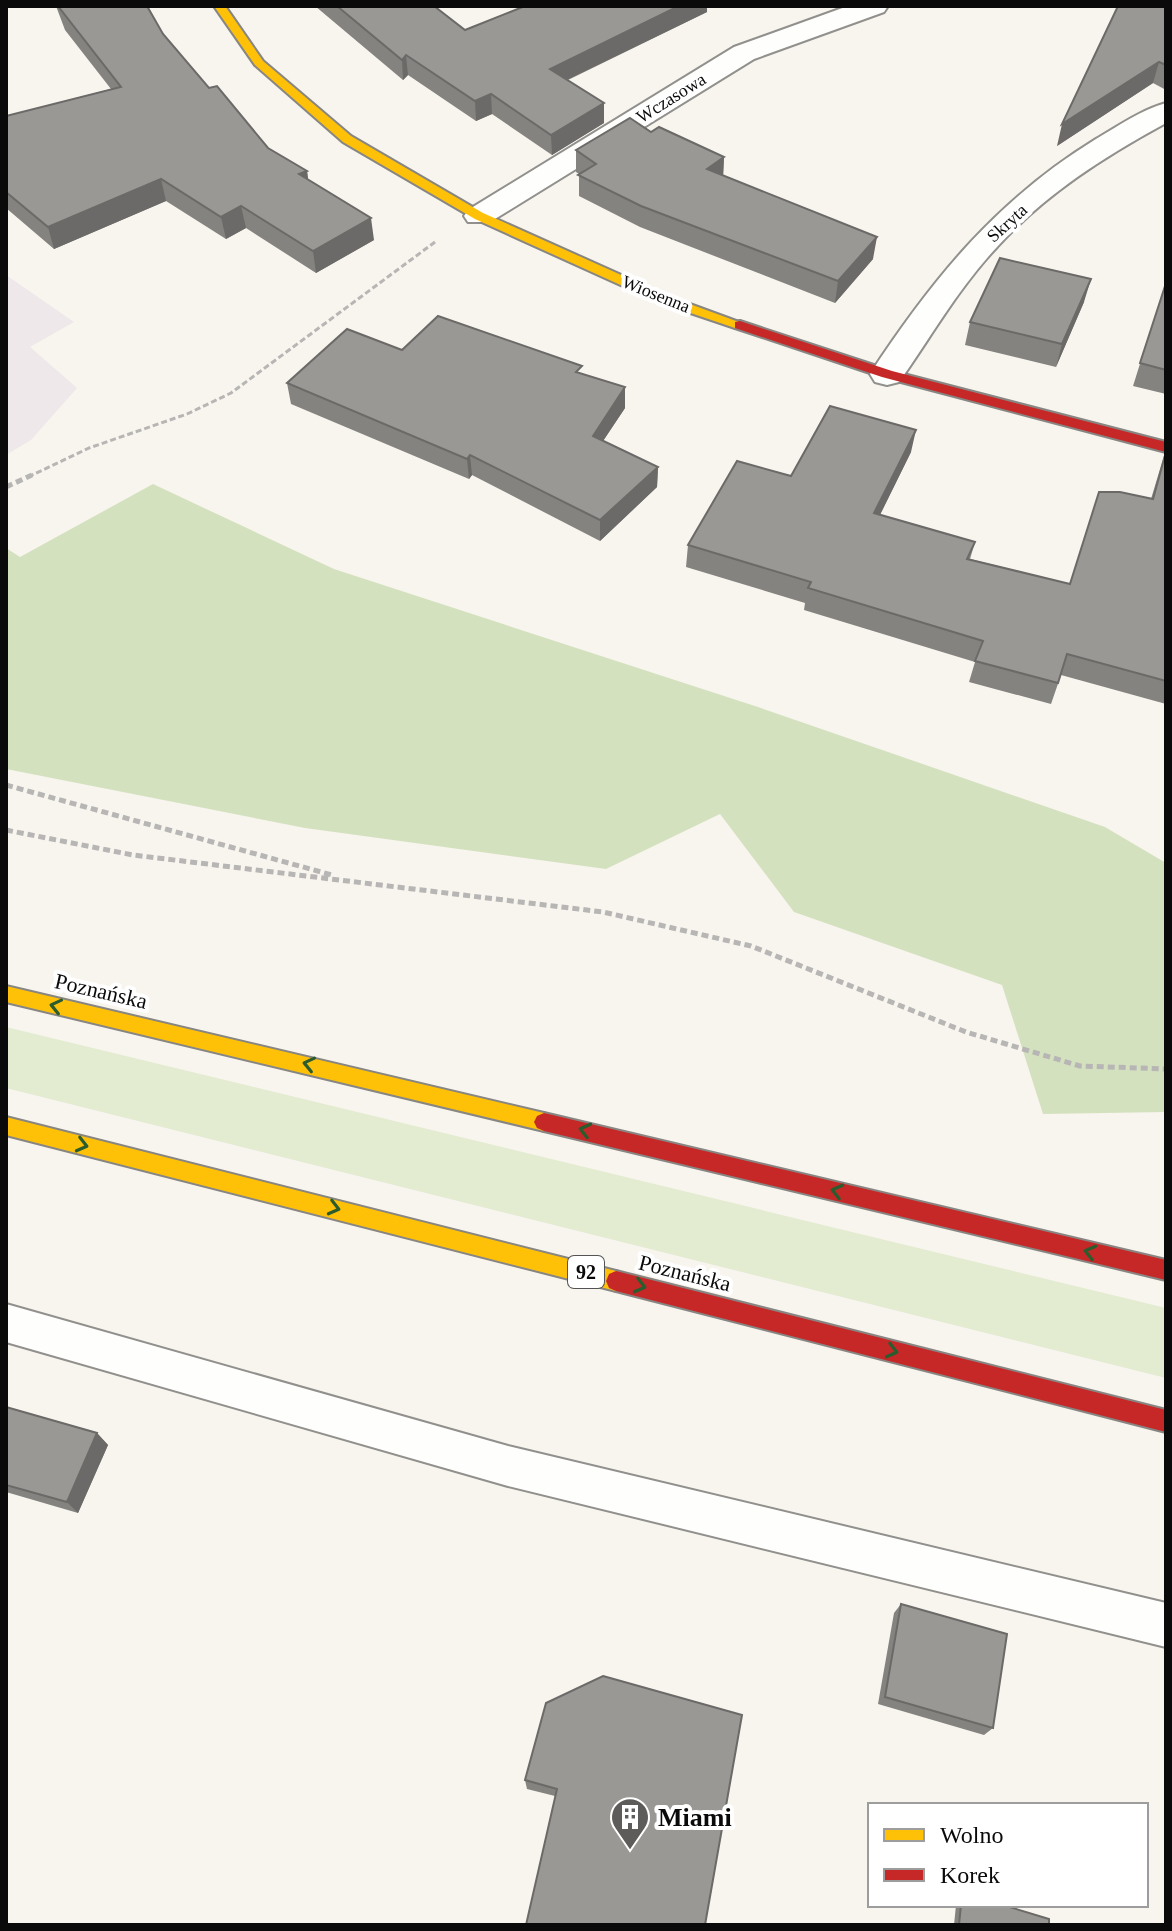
<svg xmlns="http://www.w3.org/2000/svg" width="1172" height="1931" font-family="'Times New Roman',serif">
<rect width="100%" height="100%" fill="#f8f5ee"/>
<!-- industrial -->
<path fill="#eee8eb" d="M 6,275 L 74,322 L 30,347 L 77,388 L 31,440 L 6,455 Z"/>
<!-- green -->
<path fill="#e3ebd0" d="M 6,1027 L 1166,1308 L 1166,1378 L 6,1088 Z"/>
<!-- forest -->
<path fill="#d4e1bf" d="M 153,484 L 334,569 L 758,707 L 1105,827 L 1166,863 L 1166,1112 L 1043,1114 L 1002,985 L 794,912 L 720,814 L 606,869 L 305,828 L 6,769 L 6,548 L 20,557 Z"/>
<g fill="none" stroke-linecap="round" stroke-linejoin="round">
<!-- lane casing -->
<g stroke="#91908d" stroke-width="4">
<path id="lane" d="M 6,1304 L 508,1446 L 1166,1603 L 1166,1647 L 508,1486 L 6,1342 Z"/>
</g>
<!-- street casing -->
<g stroke="#91908d" stroke-width="4">
<path id="street" d="M 848,6 L 888,6 L 884,12 L 754,59 L 490,222 L 468,222 L 464,216 L 468,210 L 734,47 Z
M 1166,103 L 1166,123 C 1105,156 1044,195 997,247 C 959,287 931,337 899,382 L 887,385 L 875,382 L 870,374 C 933,278 997,200 1096,139 C 1118,126 1141,110 1166,103 Z"/>
</g>
<!-- slow casing -->
<g stroke="#888683" stroke-width="4">
<path id="slow" d="M 214,6 L 225,6 L 263,61 L 351,136 L 483,213 L 668,296 L 747,325 L 745,328 L 735,328 L 658,302 L 475,219 L 343,142 L 255,65 Z
M 6,986 L 544,1113 L 551,1116 L 554,1122 L 551,1128 L 544,1131 L 6,1002 Z
M 6,1117 L 616,1271 L 623,1274 L 626,1281 L 623,1288 L 616,1291 L 6,1135 Z"/>
</g>
<!-- jam casing -->
<g stroke="#888683" stroke-width="4">
<path id="jam" d="M 740,321 L 892,371 L 1166,442 L 1166,452 L 882,377 L 735,328 L 735,322 Z
M 544,1113 L 1166,1260 L 1166,1280 L 544,1131 L 537,1128 L 534,1122 L 537,1116 Z
M 616,1271 L 1166,1410 L 1166,1432 L 616,1291 L 609,1288 L 606,1281 L 609,1274 Z"/>
</g>
<!-- path-far1 -->
<path stroke="#b7b6b5" stroke-width="3" stroke-dasharray="6 3" stroke-linecap="butt" d="M 28,477 L 89,448 L 187,414 L 231,393 L 435,242"/>
<!-- path -->
<path stroke="#b7b6b5" stroke-width="5" stroke-dasharray="7 4" stroke-linecap="butt" d="M 6,487 L 32,475
M 6,785 L 332,875
M 6,830 L 133,855 L 603,912 L 751,946 L 966,1032 L 1080,1066 L 1166,1069"/>
<!-- lane -->
<use href="#lane" fill="#fefefc" fill-rule="evenodd"/>
<!-- street -->
<use href="#street" fill="#fefefc" fill-rule="evenodd"/>
<!-- slow -->
<use href="#slow" fill="#ffc107" fill-rule="evenodd"/>
<!-- jam -->
<use href="#jam" fill="#c62828" fill-rule="evenodd"/>
</g>
<!-- wall -->
<path fill="#84837f" d="M 56,6 L 147,6 L 163,34 L 209,88 L 268,148 L 307,171 L 308,180 L 374,240 L 316,273 L 246,228 L 226,239 L 166,201 L 54,249 L 6,208 L 6,116 L 111,89 L 65,30 Z
M 315,6 L 434,6 L 465,30 L 707,12 L 568,80 L 604,123 L 552,155 L 492,114 L 476,121 L 408,75 L 403,80 Z
M 1166,6 L 1166,90 L 1153,83 L 1057,146 Z
M 576,150 L 724,157 L 723,176 L 873,259 L 835,303 L 640,227 L 579,196 L 579,174 L 576,172 Z
M 1166,281 L 1166,394 L 1133,386 Z
M 1084,302 L 1056,367 L 965,345 L 970,322 Z
M 402,350 L 582,374 L 625,387 L 625,408 L 603,441 L 658,467 L 657,487 L 600,541 L 472,475 L 469,479 L 291,404 L 287,383 Z
M 1166,449 L 1166,704 L 1061,675 L 1051,704 L 969,682 L 975,662 L 804,610 L 805,603 L 686,567 L 688,545 L 791,476 L 911,452 L 880,515 L 975,542 L 970,559 L 1069,584 L 1151,499 Z
M 6,1407 L 97,1433 L 108,1445 L 78,1513 L 6,1492 Z
M 901,1604 L 993,1728 L 984,1735 L 878,1704 L 894,1613 Z
M 546,1703 L 705,1925 L 555,1796 L 527,1789 L 525,1780 Z
M 956,1905 L 1003,1905 L 1049,1925 L 954,1925 Z"/>
<!-- shaded-wall -->
<path fill="#6c6a68" d="M 679,6 L 707,6 L 707,12 L 550,88 L 550,69 Z
M 406,55 L 408,75 L 403,80 L 402,60 Z
M 1159,62 L 1153,83 L 1057,146 L 1062,124 Z
M 491,94 L 492,114 L 476,121 L 475,101 Z
M 604,103 L 604,123 L 552,155 L 551,135 Z
M 724,157 L 723,179 L 707,169 Z
M 307,171 L 310,193 L 299,174 Z
M 161,179 L 166,201 L 54,249 L 48,227 Z
M 241,206 L 246,228 L 226,239 L 221,217 Z
M 371,218 L 374,240 L 316,273 L 313,251 Z
M 877,237 L 873,259 L 835,303 L 838,281 Z
M 1091,279 L 1084,302 L 1056,367 L 1062,344 Z
M 625,387 L 625,408 L 593,456 L 593,436 Z
M 916,430 L 911,452 L 870,535 L 874,513 Z
M 470,455 L 472,475 L 469,479 L 467,459 Z
M 658,467 L 657,487 L 600,541 L 600,520 Z
M 97,1433 L 108,1445 L 78,1513 L 67,1502 Z"/>
<!-- building -->
<path fill="#9a9894" stroke="#6c6a68" stroke-width="2" d="M 58,6 L 147,6 L 163,34 L 209,88 L 217,86 L 268,148 L 307,171 L 299,174 L 371,218 L 313,251 L 241,206 L 221,217 L 161,179 L 48,227 L 6,192 L 6,116 L 121,87 Z
M 337,6 L 434,6 L 465,30 L 525,6 L 679,6 L 550,69 L 604,103 L 551,135 L 491,94 L 475,101 L 406,55 L 402,60 Z
M 1118,6 L 1166,6 L 1166,65 L 1159,62 L 1062,124 Z
M 630,118 L 651,132 L 659,127 L 724,157 L 707,169 L 877,237 L 838,281 L 641,206 L 578,175 L 596,164 L 576,150 Z
M 1000,258 L 1091,279 L 1062,344 L 970,322 Z
M 1166,283 L 1166,370 L 1140,363 Z
M 438,316 L 582,366 L 576,372 L 625,387 L 593,436 L 658,467 L 600,520 L 470,455 L 467,459 L 287,383 L 347,329 L 402,350 Z
M 830,406 L 916,430 L 874,513 L 975,542 L 967,559 L 1070,584 L 1099,492 L 1120,492 L 1153,499 L 1166,452 L 1166,681 L 1067,654 L 1058,683 L 975,661 L 983,641 L 808,588 L 811,582 L 688,545 L 737,461 L 791,476 Z
M 6,1407 L 97,1433 L 67,1502 L 6,1485 Z
M 901,1604 L 1007,1634 L 993,1728 L 885,1697 Z
M 603,1676 L 742,1715 L 705,1925 L 526,1925 L 557,1789 L 525,1780 L 546,1703 Z
M 961,1905 L 1003,1905 L 1049,1919 L 1049,1925 L 959,1925 Z"/>
<!-- one-way arrows -->
<defs><path id="oneway-chevron" d="M-2-3.5L2.5 0L-2 3.5" fill="none" stroke-width="1.6" stroke-linecap="round" stroke-linejoin="round" transform="scale(2)"/></defs>
<g stroke="#2b5c2d">
<use href="#oneway-chevron" transform="translate(56 1006) rotate(-167)"/>
<use href="#oneway-chevron" transform="translate(309 1064) rotate(-167)"/>
<use href="#oneway-chevron" transform="translate(585 1130) rotate(-166)"/>
<use href="#oneway-chevron" transform="translate(82 1145) rotate(14)"/>
<use href="#oneway-chevron" transform="translate(837 1191) rotate(-166)"/>
<use href="#oneway-chevron" transform="translate(334 1208) rotate(14)"/>
<use href="#oneway-chevron" transform="translate(1090 1252) rotate(-166)"/>
<use href="#oneway-chevron" transform="translate(640 1286) rotate(14)"/>
<use href="#oneway-chevron" transform="translate(892 1351) rotate(14)"/>
</g>
<!-- icons -->
<defs>
<g id="building-pin" transform="scale(2)"><path d="M0 17L-7.5 6A9.5 9.5 0 1 1 7.5 6Z" fill="#5d5c5a" stroke="#fff"/><path d="M-4-6H4V6H1V3H-1V6H-4ZM-2.5-4.3h1.7v1.8h-1.7ZM.8-4.3h1.7v1.8H.8ZM-2.5-1h1.7V.8h-1.7ZM.8-1h1.7V.8H.8Z" fill="#fff"/></g>
</defs>
<g fill-rule="evenodd">
<use href="#building-pin" x="630" y="1817"/>
</g>
<g text-anchor="middle" dominant-baseline="central" stroke-width="8" stroke-linejoin="round" paint-order="stroke">
<!-- far-street labels -->
<g font-size="18" fill="#0a0a0a" stroke="#fff">
<text transform="translate(671 98) rotate(-32)">Wczasowa</text>
<text transform="translate(1007 223) rotate(-42)">Skryta</text>
<text transform="translate(656 294) rotate(22)">Wiosenna</text>
</g>
<!-- shield labels -->
<rect fill="#fff" stroke="#545454" stroke-width="2" x="568" y="1256" width="36" height="32" rx="6"/>
<g font-size="20" font-weight="bold" fill="#0a0a0a">
<text x="586" y="1272">92</text>
</g>
<!-- street labels -->
<g font-size="22" fill="#0a0a0a" stroke="#fff">
<text transform="translate(101 991) rotate(13)">Poznańska</text>
<text transform="translate(685 1273) rotate(14)">Poznańska</text>
</g>
<!-- near-poi labels -->
<g font-size="26" font-weight="bold" fill="#0a0a0a" stroke="#fff" text-anchor="start">
<text x="658" y="1817">Miami</text>
</g>
</g>
<!-- border -->
<rect width="1172" height="1931" fill="none" stroke="#0a0a0a" stroke-width="16"/>
<!-- legend -->
<rect x="868" y="1803" width="280" height="104" fill="#ffffff" stroke="#9d9d9d" stroke-width="2"/>
<rect x="884" y="1829" width="40" height="12" fill="#ffc107" stroke="#9d9d9d" stroke-width="2"/>
<text x="940" y="1843" font-size="24" fill="#0a0a0a">Wolno</text>
<rect x="884" y="1869" width="40" height="12" fill="#c62828" stroke="#9d9d9d" stroke-width="2"/>
<text x="940" y="1883" font-size="24" fill="#0a0a0a">Korek</text>
</svg>
